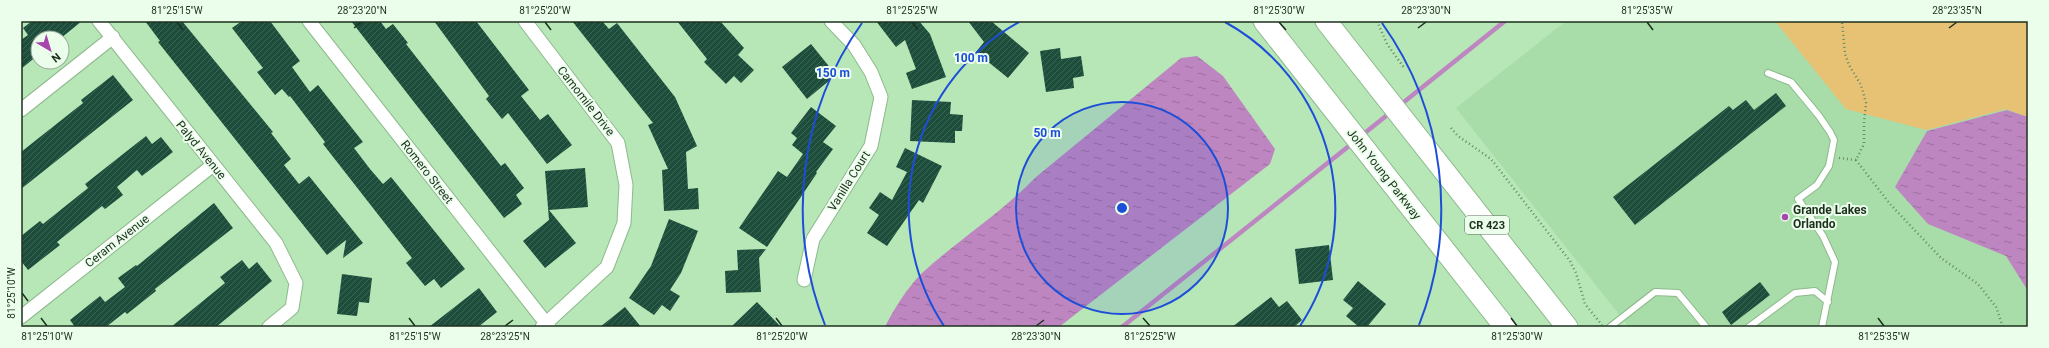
<svg xmlns="http://www.w3.org/2000/svg" width="2049" height="348" font-family="Roboto,sans-serif">
<defs>
<pattern id="water-ripples" width="26" height="14" patternUnits="userSpaceOnUse"><rect width="26" height="14" fill="#be86c1"/><path d="M2 4q2-2 4 0t4 0M15 11q2-2 4 0t4 0" fill="none" stroke="#9a6e9c"/></pattern>
<pattern id="building-hatch" width="6" height="6" patternUnits="userSpaceOnUse"><rect width="6" height="6" fill="#1c4e3b"/><path d="M-1 1l2-2M0 6l6-6M5 7l2-2" fill="none" stroke="#3c6555"/></pattern>
</defs>
<rect width="100%" height="100%" fill="#b7e6b7"/>
<!-- built -->
<path fill="#a8dca8" d="M 1566,21 L 2028,21 L 2028,327 L 1629,327 L 1456,108 Z"/>
<!-- grass -->
<path fill="#e7c275" d="M 1775,21 L 2028,21 L 2028,117 L 2006,109 L 1926,130 L 1846,109 Z"/>
<!-- water -->
<path fill="url(#water-ripples)" d="M 1197,56 L 1223,76 L 1275,149 L 1270,164 L 1059,327 L 885,327 C 893,310 908,287 921,274 C 958,240 1001,213 1036,177 L 1181,58 Z
M 2007,110 L 2028,117 L 2028,291 L 2006,256 L 1928,224 L 1895,187 L 1927,131 Z"/>
<g fill="none" stroke-linecap="round" stroke-linejoin="round">
<!-- stream -->
<path stroke="#be86c1" stroke-width="4.5" d="M 1399,106 L 1505,21
M 1361,136 L 1391,112
M 1122,327 L 1354,142"/>
</g>
<!-- building -->
<path fill="url(#building-hatch)" d="M 32,21 L 82,21 L 61,38 L 38,38 L 38,55 L 21,69 L 21,40 L 28,35 L 23,28 Z
M 145,21 L 182,21 L 273,132 L 271,133 L 291,159 L 284,165 L 299,184 L 309,176 L 363,243 L 343,258 L 346,240 L 327,255 L 158,42 L 160,41 Z
M 242,21 L 270,21 L 300,61 L 292,67 L 310,92 L 318,85 L 363,142 L 354,148 L 370,169 L 383,184 L 391,177 L 465,269 L 441,288 L 434,279 L 425,286 L 406,263 L 412,258 L 323,144 L 325,142 L 290,96 L 289,97 L 282,89 L 275,95 L 257,72 L 263,68 L 232,28 Z
M 351,21 L 380,21 L 386,29 L 393,24 L 408,43 L 406,44 L 501,166 L 505,163 L 524,188 L 516,195 L 522,204 L 504,218 Z
M 434,21 L 476,21 L 529,90 L 521,96 L 540,120 L 548,114 L 572,145 L 547,164 L 508,113 L 502,119 L 486,99 L 489,96 Z
M 572,21 L 602,21 L 609,29 L 617,23 L 675,97 L 697,146 L 686,152 L 688,189 L 698,188 L 699,209 L 664,211 L 662,170 L 668,169 L 648,125 L 653,123 Z
M 677,21 L 720,21 L 744,48 L 738,55 L 754,70 L 741,83 L 734,76 L 726,84 L 704,62 L 707,59 Z
M 876,21 L 919,21 L 930,34 L 946,77 L 912,89 L 906,73 L 916,69 L 905,40 L 896,47 Z
M 968,21 L 991,21 L 1029,53 L 1008,78 L 976,52 L 984,42 Z
M 811,44 L 836,75 L 807,99 L 782,67 Z
M 1060,48 L 1061,59 L 1081,56 L 1084,76 L 1073,78 L 1074,88 L 1046,92 L 1040,51 Z
M 113,75 L 133,100 L 21,189 L 21,152 L 83,103 L 81,100 Z
M 1776,93 L 1786,106 L 1635,225 L 1613,197 L 1729,106 L 1733,110 L 1746,100 L 1754,110 Z
M 912,100 L 951,102 L 950,114 L 963,115 L 962,131 L 955,131 L 955,143 L 910,141 Z
M 811,107 L 836,126 L 823,142 L 833,149 L 816,172 L 817,173 L 767,247 L 739,228 L 778,171 L 787,177 L 803,154 L 792,145 L 797,138 L 791,133 Z
M 146,136 L 152,144 L 161,137 L 173,152 L 142,176 L 137,170 L 117,187 L 123,195 L 105,209 L 102,206 L 57,242 L 60,245 L 28,270 L 21,261 L 21,236 L 40,221 L 43,224 L 88,188 L 85,184 Z
M 905,148 L 942,166 L 923,203 L 919,200 L 887,246 L 867,233 L 879,215 L 869,208 L 880,192 L 892,200 L 907,172 L 896,167 Z
M 585,168 L 588,207 L 549,210 L 576,243 L 545,268 L 523,241 L 549,220 L 545,171 Z
M 214,203 L 233,228 L 155,289 L 156,291 L 127,314 L 125,312 L 106,327 L 75,327 L 70,320 L 100,296 L 105,302 L 125,287 L 118,278 L 136,265 L 137,266 Z
M 669,219 L 698,231 L 681,273 L 670,290 L 680,296 L 670,311 L 662,305 L 654,315 L 629,298 L 651,266 Z
M 1329,245 L 1333,280 L 1299,284 L 1295,249 Z
M 766,249 L 759,258 L 761,292 L 726,293 L 725,271 L 738,270 L 737,250 Z
M 242,260 L 249,269 L 257,262 L 272,281 L 216,327 L 171,327 L 225,283 L 220,277 Z
M 342,274 L 372,278 L 369,303 L 359,302 L 357,316 L 337,314 Z
M 1358,281 L 1386,304 L 1367,327 L 1359,327 L 1346,316 L 1353,308 L 1343,300 Z
M 1760,282 L 1770,295 L 1731,325 L 1722,312 Z
M 479,288 L 497,312 L 478,327 L 429,327 Z
M 1271,297 L 1279,307 L 1287,301 L 1302,320 L 1294,327 L 1232,327 Z
M 757,302 L 781,327 L 731,327 Z
M 625,307 L 641,327 L 600,327 Z"/>
<g fill="none" stroke-linecap="round" stroke-linejoin="round">
<!-- service casing -->
<g stroke="#8dba8d" stroke-width="8">
<path id="service" d="M 1768,73 L 1791,82 L 1819,116 L 1830,132 L 1834,140 L 1829,166 L 1817,185 L 1798,199 L 1823,236 L 1835,262 L 1822,327
M 1610,327 L 1655,292 L 1678,293 L 1706,327
M 1749,327 L 1795,293 L 1815,291 L 1828,302"/>
</g>
<!-- minor casing -->
<g stroke="#8dba8d" stroke-width="15">
<path id="minor" d="M 99,21 L 276,243 L 296,283 L 292,308 L 269,327
M 309,21 L 549,327
M 525,21 L 618,143 L 626,185 L 624,223 L 607,267 L 542,327
M 21,110 L 113,37
M 804,280 L 813,239 L 871,146 L 881,97 L 871,72 L 854,45 L 831,21
M 21,317 L 213,165"/>
</g>
<!-- trunk casing -->
<g stroke="#8dba8d" stroke-width="23">
<path id="trunk" d="M 1264,21 L 1505,327
M 1326,21 L 1567,327"/>
</g>
<!-- path -->
<path stroke="#678868" stroke-width="2.5" stroke-dasharray="1 3" stroke-linecap="butt" d="M 1377,21 L 1387,44 L 1405,69
M 1451,128 L 1458,136 L 1491,159 L 1570,261 L 1576,273 L 1585,304 L 1602,325
M 1839,158 L 1856,160 L 1864,144 L 1864,123 L 1866,103 L 1861,85 L 1849,65 L 1845,54 L 1842,21
M 1856,160 L 1890,204 L 1941,258 L 1978,284 L 1996,307 L 2003,327"/>
<!-- service -->
<use href="#service" stroke="#fff" stroke-width="6"/>
<!-- minor -->
<use href="#minor" stroke="#fff" stroke-width="13"/>
<!-- trunk -->
<use href="#trunk" stroke="#fff" stroke-width="21"/>
</g>
<!-- ticks -->
<path fill="none" stroke="#1d301e" stroke-width="1.5" d="M 177,22 L 183,30M 545,22 L 551,30M 912,22 L 918,30M 1279,22 L 1286,30M 1647,22 L 1653,30M 354,28 L 362,22M 1418,28 L 1426,22M 1949,28 L 1957,22M 22,293 L 28,301M 41,318 L 47,326M 409,318 L 415,326M 776,318 L 782,326M 1143,318 L 1150,326M 1511,318 L 1517,326M 1878,318 L 1884,326M 505,326 L 513,320M 1036,326 L 1044,320"/>
<!-- distance rings -->
<circle cx="1122" cy="208" r="106" fill="#1d4ed8" fill-opacity=".12"/>
<g fill="none" stroke="#1d4ed8" stroke-width="2">
<circle cx="1122" cy="208" r="106"/>
<path d="M944 326A213 213 0 0 1 1019 22M1225 22A213 213 0 0 1 1300 326"/>
<path d="M825 325A319 319 0 0 1 862 23M1382 23A319 319 0 0 1 1419 325"/>
</g>
<!-- markers -->
<circle fill="#a746ad" stroke="#ebfeeb" stroke-width="1.5" cx="1785" cy="217" r="4"/>
<g text-anchor="middle" dominant-baseline="central" stroke-width="4" stroke-linejoin="round" paint-order="stroke">
<!-- shield labels -->
<rect fill="#ebfeeb" stroke="#5b6e5c" stroke-width="1" x="1465" y="216" width="44" height="18" rx="3"/>
<g font-size="11" font-weight="bold" fill="#1d301e">
<text x="1487" y="225">CR 423</text>
</g>
<!-- street labels -->
<g font-size="12" fill="#1d301e" stroke="#ebfeeb">
<text transform="translate(586 101) rotate(52)">Camomile Drive</text>
<text transform="translate(201 150) rotate(51)">Palyd Avenue</text>
<text transform="translate(427 172) rotate(52)">Romero Street</text>
<text transform="translate(1384 174) rotate(52)">John Young Parkway</text>
<text transform="translate(849 181) rotate(-58)">Vanilla Court</text>
<text transform="translate(117 241) rotate(-38)">Ceram Avenue</text>
</g>
<!-- poi labels -->
<g font-size="12" font-weight="bold" fill="#1d301e" stroke="#ebfeeb" text-anchor="start">
<text x="1793" y="210">Grande Lakes<tspan x="1793" dy="14">Orlando</tspan></text>
</g>
</g>
<circle cx="1122" cy="208" r="6" fill="#1d4ed8" stroke="#ebfeeb" stroke-width="2"/>
<g font-size="12" text-anchor="middle" font-weight="bold" fill="#1d4ed8" stroke="#ebfeeb" stroke-width="4" stroke-linejoin="round" paint-order="stroke">
<text x="971" y="62">100 m</text>
<text x="833" y="77">150 m</text>
<text x="1047" y="137">50 m</text>
</g>
<!-- border -->
<rect width="2049" height="348" fill="none" stroke="#ebfeeb" stroke-width="44"/>
<!-- north arrow -->
<g transform="translate(50 50) rotate(142)"><circle r="19" fill="#ebfeeb" stroke="#99ac99"/>
<path d="M0-3L7 15L0 10L-7 15Z" fill="#a746ad"/>
<text y="-6" font-size="11" font-weight="bold" text-anchor="middle" fill="#1d301e">N</text>
</g>
<rect x="22" y="22" width="2005" height="304" fill="none" stroke="#1d301e" stroke-width="1.5"/>
<g font-size="10" text-anchor="middle" fill="#1d301e">
<text x="177" y="14">81°25'15"W</text>
<text x="362" y="14">28°23'20"N</text>
<text x="545" y="14">81°25'20"W</text>
<text x="912" y="14">81°25'25"W</text>
<text x="1279" y="14">81°25'30"W</text>
<text x="1426" y="14">28°23'30"N</text>
<text x="1647" y="14">81°25'35"W</text>
<text x="1957" y="14">28°23'35"N</text>
<text transform="translate(11 293) rotate(-90)" y="4">81°25'10"W</text>
<text x="47" y="340">81°25'10"W</text>
<text x="415" y="340">81°25'15"W</text>
<text x="505" y="340">28°23'25"N</text>
<text x="782" y="340">81°25'20"W</text>
<text x="1036" y="340">28°23'30"N</text>
<text x="1150" y="340">81°25'25"W</text>
<text x="1517" y="340">81°25'30"W</text>
<text x="1884" y="340">81°25'35"W</text>
</g>
</svg>
